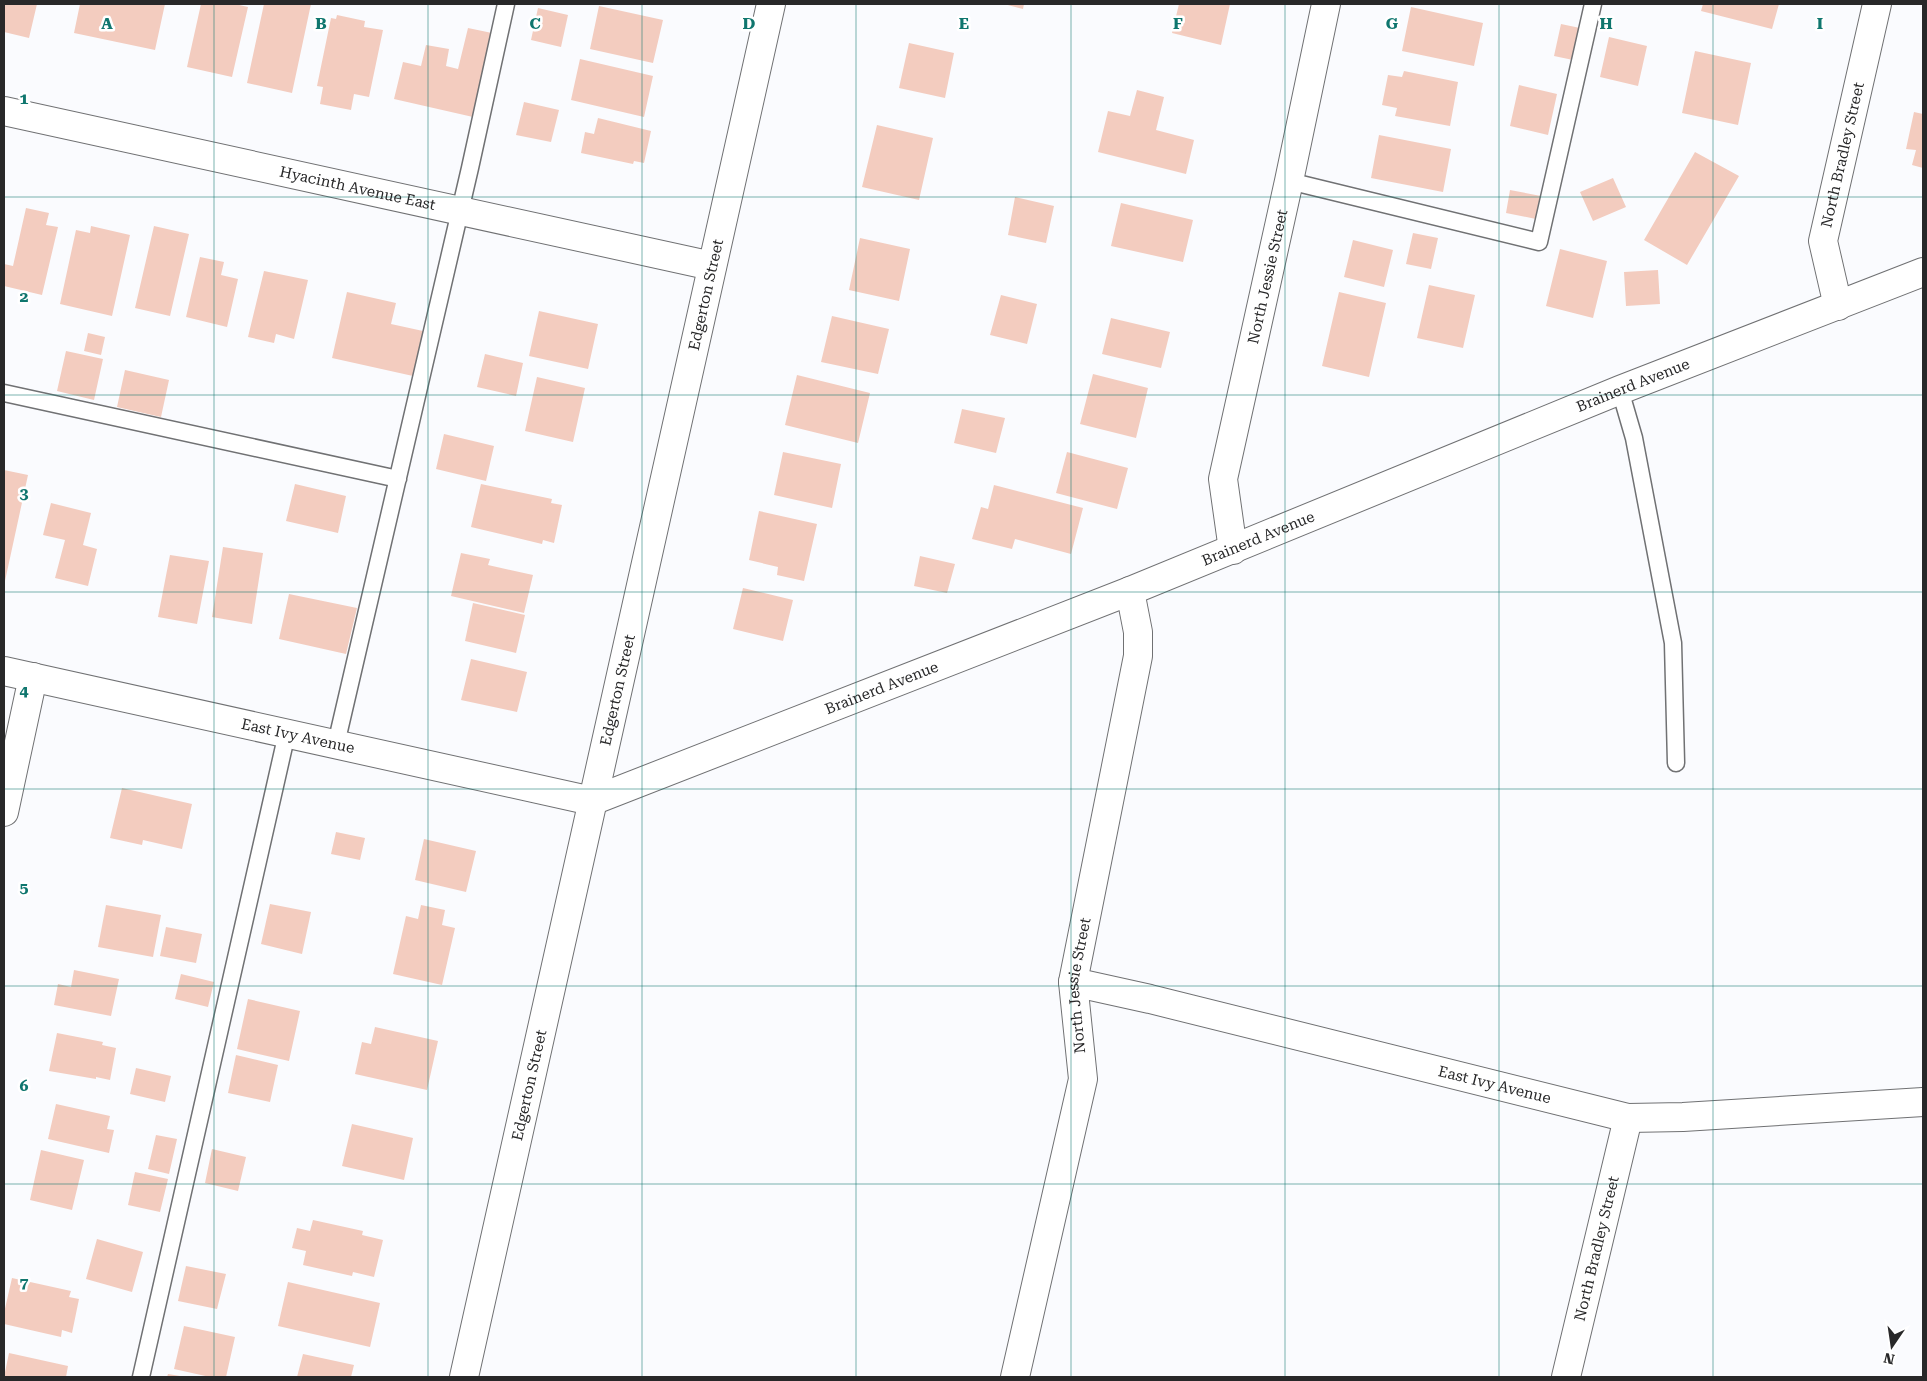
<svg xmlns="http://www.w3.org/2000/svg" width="1927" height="1381" font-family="'Roboto Serif',serif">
<rect width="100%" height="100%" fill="#fafbfe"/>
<!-- building -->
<path fill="#f3ccbf" d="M 4,4 L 37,4 L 29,38 L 4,32 Z
M 80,4 L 165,4 L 155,50 L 74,33 Z
M 201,4 L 235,4 L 248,7 L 232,77 L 187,67 Z
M 264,4 L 311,4 L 292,93 L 247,83 Z
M 1004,4 L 1024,4 L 1023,9 Z
M 1179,4 L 1230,4 L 1221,45 L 1172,33 Z
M 1703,4 L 1779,4 L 1772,29 L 1701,11 Z
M 599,6 L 663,20 L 653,63 L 590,49 Z
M 1411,7 L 1483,23 L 1474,66 L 1402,51 Z
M 538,8 L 568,15 L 561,47 L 531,40 Z
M 337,15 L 365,21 L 364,27 L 383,30 L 369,97 L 354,94 L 351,110 L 320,104 L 323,87 L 317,86 L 331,18 L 336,19 Z
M 1561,24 L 1580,28 L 1573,60 L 1554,56 Z
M 468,28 L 492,33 L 473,117 L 394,99 L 403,62 L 421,66 L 426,45 L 449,49 L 446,66 L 458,69 Z
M 1609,37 L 1647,46 L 1638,86 L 1600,77 Z
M 909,43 L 954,53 L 945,98 L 899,88 Z
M 1695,51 L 1751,63 L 1738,125 L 1682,113 Z
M 580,59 L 653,76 L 644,117 L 571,100 Z
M 1404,71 L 1458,82 L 1450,126 L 1395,116 L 1397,108 L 1382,105 L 1388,75 L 1402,77 Z
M 1519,85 L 1557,94 L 1548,135 L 1510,126 Z
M 1137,90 L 1164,97 L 1156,130 L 1194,140 L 1186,174 L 1098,152 L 1108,111 L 1130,116 Z
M 524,102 L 559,110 L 551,142 L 516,135 Z
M 1914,112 L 1923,114 L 1923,168 L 1912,165 L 1916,150 L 1906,149 Z
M 598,118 L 651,131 L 644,163 L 634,161 L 633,164 L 581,153 L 585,132 L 594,134 Z
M 877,125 L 933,138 L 919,200 L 862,187 Z
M 1379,135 L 1451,149 L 1443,192 L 1371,178 Z
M 1695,152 L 1739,176 L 1687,265 L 1644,240 Z
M 1613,178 L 1626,207 L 1593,221 L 1580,192 Z
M 1510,190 L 1541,196 L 1536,219 L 1506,213 Z
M 1015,197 L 1054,206 L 1046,243 L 1008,235 Z
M 1121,203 L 1193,220 L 1183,262 L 1111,246 Z
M 26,208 L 49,213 L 46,225 L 58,227 L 42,295 L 4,286 L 4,264 L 13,266 Z
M 91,226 L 130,235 L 112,316 L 60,304 L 76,230 L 90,233 Z
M 154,226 L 189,234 L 170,316 L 135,308 Z
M 1413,233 L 1438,238 L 1431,269 L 1406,264 Z
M 860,238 L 910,249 L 899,301 L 849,290 Z
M 1353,240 L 1393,250 L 1384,287 L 1344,277 Z
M 1560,249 L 1607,261 L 1593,318 L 1546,306 Z
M 200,257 L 224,262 L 221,275 L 238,279 L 227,327 L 186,317 Z
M 1658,270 L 1660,304 L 1626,306 L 1624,272 Z
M 264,271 L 308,280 L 294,339 L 276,334 L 274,343 L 248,337 Z
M 1429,285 L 1475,295 L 1463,348 L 1417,338 Z
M 347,292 L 396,303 L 391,324 L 423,331 L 413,376 L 332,358 Z
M 1339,292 L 1386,303 L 1369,377 L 1322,366 Z
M 1001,295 L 1037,304 L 1027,344 L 990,335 Z
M 539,311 L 598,324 L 588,369 L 529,356 Z
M 832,316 L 889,329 L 878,374 L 821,362 Z
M 1111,318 L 1170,332 L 1161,368 L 1102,354 Z
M 88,333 L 105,337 L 101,355 L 84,351 Z
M 66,351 L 103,359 L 94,400 L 57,391 Z
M 485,354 L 523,363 L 516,396 L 477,387 Z
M 125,370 L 169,380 L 161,417 L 117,407 Z
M 1093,374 L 1148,388 L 1136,438 L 1080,424 Z
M 797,375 L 870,393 L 858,443 L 785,425 Z
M 537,377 L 585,388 L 573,442 L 525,431 Z
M 962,409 L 1005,418 L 996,453 L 954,443 Z
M 444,434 L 494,446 L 486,481 L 436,469 Z
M 783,452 L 841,464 L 832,508 L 774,495 Z
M 1067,452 L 1128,468 L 1117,509 L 1056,493 Z
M 4,470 L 28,475 L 5,581 L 4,580 Z
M 295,484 L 346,496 L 338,533 L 286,521 Z
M 481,484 L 552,499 L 551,503 L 562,505 L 554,543 L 543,540 L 542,544 L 471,527 Z
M 994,485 L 1083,508 L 1071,554 L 1015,539 L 1012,549 L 972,539 L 981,507 L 988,509 Z
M 51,503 L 91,513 L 83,545 L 97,549 L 88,586 L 55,578 L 65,540 L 43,535 Z
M 759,511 L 817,524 L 804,581 L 777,575 L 778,567 L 749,560 Z
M 223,547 L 263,553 L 252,624 L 212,617 Z
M 461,553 L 490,559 L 488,565 L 533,575 L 524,613 L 451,596 Z
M 170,555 L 209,561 L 197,624 L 158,617 Z
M 920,556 L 955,564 L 947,593 L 914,586 Z
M 743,588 L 793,600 L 783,641 L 733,629 Z
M 289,594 L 357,608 L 346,654 L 279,639 Z
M 473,603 L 525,615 L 516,653 L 465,641 Z
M 471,659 L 527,672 L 517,712 L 461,700 Z
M 122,788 L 192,804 L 182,849 L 143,840 L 142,845 L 110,838 Z
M 336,832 L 365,838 L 360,860 L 331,854 Z
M 424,839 L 476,851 L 466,892 L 415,880 Z
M 270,904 L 311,912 L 302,954 L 261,944 Z
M 106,905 L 161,915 L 153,957 L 98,947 Z
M 421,905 L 445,910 L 442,925 L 455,928 L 442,985 L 393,974 L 406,916 L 418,919 Z
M 166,927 L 202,934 L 196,963 L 160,956 Z
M 74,970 L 119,979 L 111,1016 L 54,1005 L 58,984 L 71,987 Z
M 181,974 L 214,982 L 208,1007 L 175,999 Z
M 248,999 L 300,1011 L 289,1061 L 237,1049 Z
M 375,1027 L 438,1041 L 427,1090 L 355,1074 L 362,1042 L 371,1044 Z
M 57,1033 L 103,1042 L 102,1045 L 116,1048 L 110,1080 L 96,1077 L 96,1079 L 49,1071 Z
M 236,1055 L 278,1065 L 270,1102 L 228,1093 Z
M 136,1068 L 171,1076 L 165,1102 L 130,1094 Z
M 56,1104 L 110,1116 L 107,1129 L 114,1130 L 109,1153 L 48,1139 Z
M 352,1124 L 413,1138 L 404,1180 L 342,1166 Z
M 156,1135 L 177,1139 L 169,1174 L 148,1169 Z
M 212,1149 L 246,1157 L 238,1191 L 205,1183 Z
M 41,1150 L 84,1160 L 72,1210 L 30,1200 Z
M 135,1172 L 168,1179 L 160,1212 L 128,1205 Z
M 313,1220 L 363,1231 L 362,1235 L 383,1240 L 374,1277 L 353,1272 L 352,1276 L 303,1265 L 306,1251 L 292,1248 L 297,1228 L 310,1231 Z
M 97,1239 L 143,1252 L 132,1292 L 86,1279 Z
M 186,1266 L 226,1274 L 217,1309 L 178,1301 Z
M 12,1278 L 71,1291 L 69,1297 L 79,1299 L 72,1333 L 62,1330 L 61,1337 L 4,1324 L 4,1313 Z
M 288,1282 L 380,1303 L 370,1347 L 278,1326 Z
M 184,1326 L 235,1337 L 226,1377 L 210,1377 L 174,1369 Z
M 9,1353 L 68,1366 L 66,1377 L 4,1377 Z
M 303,1354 L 354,1365 L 351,1377 L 297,1377 Z
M 168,1374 L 180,1376 L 180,1377 L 167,1377 Z"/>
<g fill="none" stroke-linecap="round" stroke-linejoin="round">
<!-- service casing -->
<g stroke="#707173" stroke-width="19">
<path id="service" d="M 1289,181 L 1539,242 L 1593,4
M 1620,390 L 1634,438 L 1673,643 L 1676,763
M 4,393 L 398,479
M 336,744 L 470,168 L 506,4
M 141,1377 L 287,733"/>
</g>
<!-- minor casing -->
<g stroke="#707173" stroke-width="30">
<g id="minor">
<path id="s1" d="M 4,111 L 712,266"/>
<path id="s2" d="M 1838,306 L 1823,241 L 1877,4"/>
<path id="s3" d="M 1233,550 L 1223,479 L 1289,181 L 1326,4"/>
<path id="s4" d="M 4,671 L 592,801"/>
<path d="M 4,812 L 33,677"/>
<path id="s5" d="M 1073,982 L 1150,999 L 1628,1118 L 1683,1117 L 1923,1102"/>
<path id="s6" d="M 1015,1377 L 1083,1079 L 1073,982 L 1138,656 L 1138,632 L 1130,591"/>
<path id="s7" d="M 1566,1377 L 1628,1118"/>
</g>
</g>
<!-- tertiary casing -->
<g stroke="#707173" stroke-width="30">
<g id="tertiary">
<path id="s8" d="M 592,801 L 1130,591 L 1620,390 L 1923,272"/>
<path id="s9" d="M 464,1377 L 771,4"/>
</g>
</g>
<!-- service -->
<use href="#service" stroke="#fff" stroke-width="16"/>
<!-- minor -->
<use href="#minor" stroke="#fff" stroke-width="28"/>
<!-- tertiary -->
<use href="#tertiary" stroke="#fff" stroke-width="28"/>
</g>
<!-- grid -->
<path fill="none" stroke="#0f766e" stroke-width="1" stroke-opacity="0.55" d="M 214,4 L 214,1377M 428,4 L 428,1377M 642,4 L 642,1377M 856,4 L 856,1377M 1071,4 L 1071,1377M 1285,4 L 1285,1377M 1499,4 L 1499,1377M 1713,4 L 1713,1377M 4,197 L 1923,197M 4,395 L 1923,395M 4,592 L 1923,592M 4,789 L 1923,789M 4,986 L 1923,986M 4,1184 L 1923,1184"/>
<g text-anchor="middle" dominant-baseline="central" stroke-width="5" stroke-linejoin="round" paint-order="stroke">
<!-- street labels -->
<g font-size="15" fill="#282829" stroke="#fff">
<text stroke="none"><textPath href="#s2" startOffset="155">North Bradley Street</textPath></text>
<text stroke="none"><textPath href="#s1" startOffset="362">Hyacinth Avenue East</textPath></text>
<text stroke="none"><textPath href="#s3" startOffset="279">North Jessie Street</textPath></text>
<text stroke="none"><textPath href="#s9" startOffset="1109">Edgerton Street</textPath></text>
<text stroke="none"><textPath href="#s8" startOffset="1121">Brainerd Avenue</textPath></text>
<text stroke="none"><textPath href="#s8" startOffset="716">Brainerd Avenue</textPath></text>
<text stroke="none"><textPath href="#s8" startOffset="311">Brainerd Avenue</textPath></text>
<text stroke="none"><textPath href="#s9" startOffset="704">Edgerton Street</textPath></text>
<text stroke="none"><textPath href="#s4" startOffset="301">East Ivy Avenue</textPath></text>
<text stroke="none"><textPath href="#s6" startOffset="400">North Jessie Street</textPath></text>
<text stroke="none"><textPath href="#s5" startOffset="434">East Ivy Avenue</textPath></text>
<text stroke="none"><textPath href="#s9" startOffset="299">Edgerton Street</textPath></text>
<text stroke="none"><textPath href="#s7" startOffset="132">North Bradley Street</textPath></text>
</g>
</g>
<g font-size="16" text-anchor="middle" font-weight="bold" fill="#0f766e" stroke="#fff" stroke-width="5" stroke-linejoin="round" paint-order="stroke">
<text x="107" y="29">A</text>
<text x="321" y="29">B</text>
<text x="535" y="29">C</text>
<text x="749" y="29">D</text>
<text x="964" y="29">E</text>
<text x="1178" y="29">F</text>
<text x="1392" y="29">G</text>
<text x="1606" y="29">H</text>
<text x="1820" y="29">I</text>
<text x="24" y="104">1</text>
<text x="24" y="302">2</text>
<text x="24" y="499">3</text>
<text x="24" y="696">4</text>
<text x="24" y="893">5</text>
<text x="24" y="1091">6</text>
<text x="24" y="1288">7</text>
</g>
<!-- border -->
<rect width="1927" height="1381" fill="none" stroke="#282829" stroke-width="10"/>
<!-- north arrow -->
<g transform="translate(1892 1346) rotate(193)" stroke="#ffffff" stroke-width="4" paint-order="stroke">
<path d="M0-4L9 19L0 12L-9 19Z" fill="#282829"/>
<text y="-8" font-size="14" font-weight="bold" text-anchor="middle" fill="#282829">N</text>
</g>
</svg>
